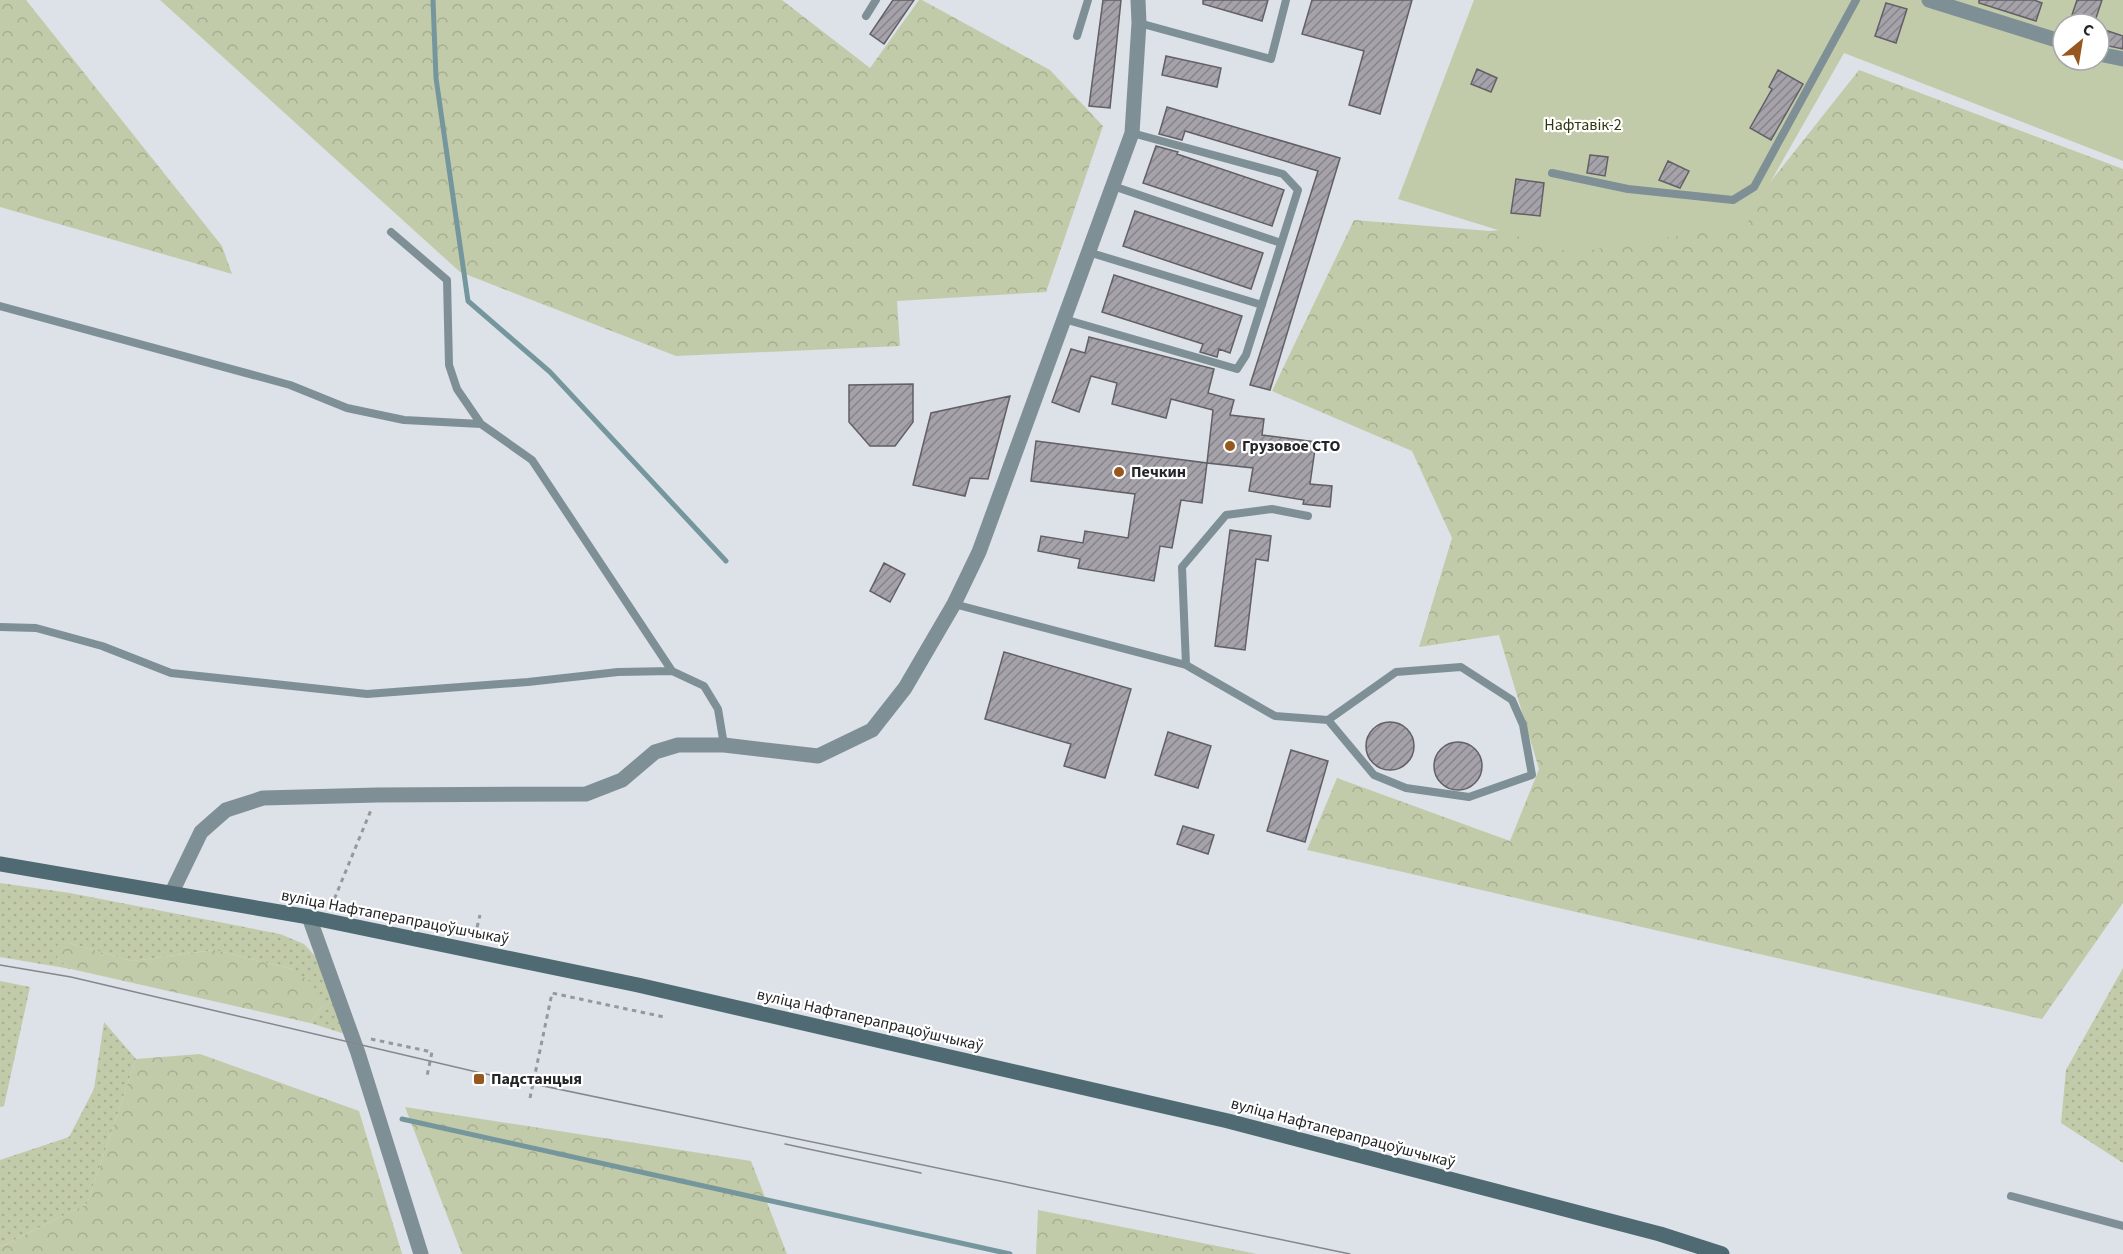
<svg xmlns="http://www.w3.org/2000/svg" width="2123" height="1254" font-family="'Source Sans 3',sans-serif">
<defs>
<pattern id="grass-dots" width="8" height="8" patternUnits="userSpaceOnUse" patternTransform="scale(1.5)"><rect width="8" height="8" fill="#c2cba9"/><path d="M2 2h.1M6 6h.1" fill="none" stroke="#a7ae91" stroke-width="1.8" stroke-linecap="round"/></pattern>
<pattern id="forest-crowns" width="20" height="18" patternUnits="userSpaceOnUse" patternTransform="scale(1.5)"><rect width="20" height="18" fill="#c2cba9"/><path d="M2 6a3 3 0 1 1 6 0M12 15a3 3 0 1 1 6 0" fill="none" stroke="#a7ae91"/></pattern>
<pattern id="building-hatch" width="6" height="6" patternUnits="userSpaceOnUse" patternTransform="scale(1.5)"><rect width="6" height="6" fill="#a5a2a9"/><path d="M-1 1l2-2M0 6l6-6M5 7l2-2" fill="none" stroke="#86848a"/></pattern>
</defs>
<rect width="100%" height="100%" fill="#dde1e8"/>
<!-- grass -->
<path fill="url(#grass-dots)" d="M 0,883 L 70,893 L 280,934 L 304,944 L 317,958 L 345,1034 L 310,1023 L 323,1005 L 292,969 L 214,950 L 132,961 L 69,943 L 57,958 L 71,969 L 0,957 Z
M 2123,968 L 2123,1163 L 2061,1123 L 2066,1070 Z
M 0,981 L 30,987 L 4,1106 L 0,1107 Z
M 104,1022 L 136,1059 L 87,1204 L 0,1247 L 0,1160 L 69,1137 L 94,1089 Z"/>
<!-- forest -->
<path fill="url(#forest-crowns)" d="M 0,0 L 26,0 L 222,246 L 232,274 L 0,207 Z
M 160,0 L 782,0 L 870,68 L 919,0 L 922,0 L 1050,70 L 1103,126 L 1046,292 L 897,301 L 900,346 L 676,356 L 460,272 Z
M 1859,70 L 2123,169 L 2123,903 L 2042,1019 L 1307,850 L 1337,778 L 1510,841 L 1539,769 L 1499,635 L 1419,647 L 1452,538 L 1412,451 L 1272,391 L 1354,220 L 1490,231 L 1752,205 Z
M 69,943 L 132,961 L 214,950 L 292,969 L 312,983 L 323,1005 L 310,1023 L 71,969 L 57,958 L 57,945 Z
M 200,1054 L 359,1111 L 402,1254 L 0,1254 L 0,1247 L 87,1204 L 136,1059 Z
M 405,1107 L 751,1161 L 787,1254 L 462,1254 Z
M 1038,1210 L 1257,1254 L 1036,1254 Z"/>
<!-- garden -->
<path fill="#c2cba9" fill-rule="evenodd" d="M 1474,0 L 2123,0 L 2123,161 L 1844,53 L 1746,225 L 1572,253 L 1398,199 ZM 2063,24 L 2099,24 L 2099,60 L 2063,60 Z"/>
<g fill="none" stroke-linecap="round" stroke-linejoin="round">
<!-- stream -->
<path stroke="#75969d" stroke-width="5" d="M 433,0 L 436,78 L 468,301 L 550,372 L 726,561
M 402,1119 L 1010,1254"/>
</g>
<!-- building -->
<path fill="url(#building-hatch)" stroke="#625f66" stroke-width="1.5" d="M 893,0 L 914,0 L 884,44 L 870,34 Z
M 1103,0 L 1121,0 L 1110,108 L 1089,106 Z
M 1203,0 L 1268,0 L 1262,21 L 1203,4 Z
M 1312,0 L 1412,0 L 1380,114 L 1349,105 L 1364,51 L 1302,34 Z
M 1979,0 L 2034,0 L 2042,3 L 2036,21 L 1979,3 Z
M 2077,0 L 2102,0 L 2094,24 L 2069,24 Z
M 1886,3 L 1907,9 L 1896,43 L 1875,36 Z
M 2099,28 L 2123,36 L 2123,49 L 2099,44 Z
M 1166,56 L 1221,68 L 1217,87 L 1162,75 Z
M 1477,69 L 1497,78 L 1491,92 L 1471,84 Z
M 1778,70 L 1803,84 L 1771,140 L 1750,128 L 1772,89 L 1769,87 Z
M 1167,107 L 1340,158 L 1270,390 L 1250,385 L 1318,171 L 1185,131 L 1182,140 L 1159,134 Z
M 1156,146 L 1178,152 L 1177,154 L 1284,190 L 1272,226 L 1143,183 Z
M 1590,155 L 1608,157 L 1605,176 L 1587,173 Z
M 1668,161 L 1689,171 L 1680,188 L 1659,180 Z
M 1516,179 L 1544,183 L 1540,216 L 1511,213 Z
M 1135,211 L 1263,253 L 1251,289 L 1123,246 Z
M 1114,275 L 1242,316 L 1230,353 L 1219,349 L 1217,357 L 1200,352 L 1203,344 L 1102,312 Z
M 1089,337 L 1214,369 L 1208,393 L 1234,400 L 1230,415 L 1264,419 L 1262,435 L 1316,442 L 1310,484 L 1332,486 L 1330,507 L 1303,504 L 1304,500 L 1249,491 L 1253,468 L 1207,463 L 1213,410 L 1171,399 L 1166,418 L 1112,404 L 1117,383 L 1091,376 L 1079,412 L 1052,402 L 1071,349 L 1085,353 Z
M 913,384 L 913,422 L 895,446 L 870,446 L 849,422 L 849,385 Z
M 1010,396 L 988,479 L 970,478 L 965,496 L 913,485 L 931,413 Z
M 1036,441 L 1207,463 L 1202,503 L 1181,500 L 1172,548 L 1160,546 L 1154,581 L 1078,568 L 1080,559 L 1038,551 L 1041,536 L 1083,543 L 1085,531 L 1128,538 L 1135,494 L 1031,481 Z
M 1230,530 L 1271,536 L 1268,561 L 1256,559 L 1245,650 L 1215,646 Z
M 884,563 L 905,574 L 890,602 L 870,591 Z
M 1004,652 L 1131,689 L 1105,778 L 1064,766 L 1071,744 L 985,719 Z
M1366 746a24 24 0 1 1 48 0a24 24 0 1 1-48 0Z
M 1168,732 L 1211,746 L 1198,788 L 1155,775 Z
M1434 766a24 24 0 1 1 48 0a24 24 0 1 1-48 0Z
M 1291,750 L 1328,761 L 1305,842 L 1267,831 Z
M 1183,826 L 1214,835 L 1208,854 L 1177,844 Z"/>
<g fill="none" stroke-linecap="round" stroke-linejoin="round">
<!-- path -->
<path stroke="#95989d" stroke-width="3" stroke-dasharray="4.5 4.5" stroke-linecap="butt" d="M 331,907 L 371,810
M 475,936 L 480,915
M 371,1039 L 432,1052 L 427,1076
M 530,1098 L 552,993 L 664,1017"/>
<!-- service -->
<path stroke="#7e9096" stroke-width="8" d="M 866,16 L 876,0
M 1139,23 L 1271,59 L 1286,0
M 1077,36 L 1088,0
M 1552,173 L 1628,189 L 1733,200 L 1754,187 L 1856,0
M 1113,186 L 1281,243
M 391,232 L 447,280 L 449,365 L 457,389 L 481,424
M 1088,252 L 1262,305
M 0,306 L 290,385 L 347,408 L 404,420 L 481,424 L 532,460 L 672,671
M 1064,319 L 1237,369 L 1246,355 L 1298,190 L 1283,174 L 1132,133
M 954,604 L 1186,665 L 1275,716 L 1328,720 L 1396,672 L 1461,667 L 1512,700 L 1523,725 L 1532,775 L 1469,797 L 1406,788 L 1374,775 L 1328,720
M 0,627 L 36,628 L 102,646 L 171,673 L 367,694 L 528,682 L 618,672 L 672,671 L 704,686 L 718,709 L 724,745
M 1186,665 L 1182,567 L 1226,515 L 1272,509 L 1308,516
M 2011,1196 L 2123,1226"/>
<!-- minor -->
<path stroke="#7e9096" stroke-width="15" d="M 1929,0 L 2063,42
M 2099,54 L 2123,59
M 172,892 L 201,832 L 226,810 L 263,798 L 377,795 L 586,794 L 622,780 L 655,752 L 678,745 L 724,745 L 818,756 L 872,730 L 905,688 L 954,604 L 979,552 L 1132,133 L 1139,23 L 1138,0
M 309,917 L 358,1053 L 421,1254"/>
<!-- secondary -->
<path stroke="#4f6a72" stroke-width="15" d="M 0,864 L 309,917 L 638,985 L 1228,1121 L 1660,1234 L 1722,1254"/>
<!-- tram -->
<path stroke="#85878d" stroke-width="1.5" d="M 0,965 L 71,977 L 481,1073 L 1350,1254
M 785,1144 L 921,1173"/>
</g>
<!-- markers -->
<g fill="#97581f" stroke="#fff" stroke-width="2">
<circle cx="1230" cy="446" r="6"/>
<circle cx="1119" cy="472" r="6"/>
<rect x="473" y="1073" width="12" height="12" rx="3"/>
</g>
<g text-anchor="middle" dominant-baseline="central" stroke-width="4.5" stroke-linejoin="round" paint-order="stroke">
<!-- park labels -->
<g font-size="16" fill="#30380d" stroke="#fff">
<text x="1583" y="125">Нафтавік-2</text>
</g>
<!-- poi labels -->
<g font-size="16" font-weight="bold" fill="#242528" stroke="#fff" text-anchor="start">
<text x="1242" y="446">Грузовое СТО</text>
<text x="1131" y="472">Печкин</text>
<text x="491" y="1079">Падстанцыя</text>
</g>
<!-- street labels -->
<g font-size="16" fill="#242528" stroke="#fff">
<text transform="translate(395 917) rotate(11)">вуліца Нафтаперапрацоўшчыкаў</text>
<text transform="translate(870 1020) rotate(13)">вуліца Нафтаперапрацоўшчыкаў</text>
<text transform="translate(1343 1133) rotate(15)">вуліца Нафтаперапрацоўшчыкаў</text>
</g>
</g>
<!-- north arrow -->
<g transform="translate(2081 42) rotate(30)"><circle r="28" fill="#ffffff" stroke="#a7a8a9" stroke-width="1.5"/>
<path d="M0-4.5L10 22L0 15L-10 22Z" fill="#97581f"/>
<text y="-9" font-size="16" font-weight="bold" text-anchor="middle" fill="#242528">С</text>
</g>
</svg>
